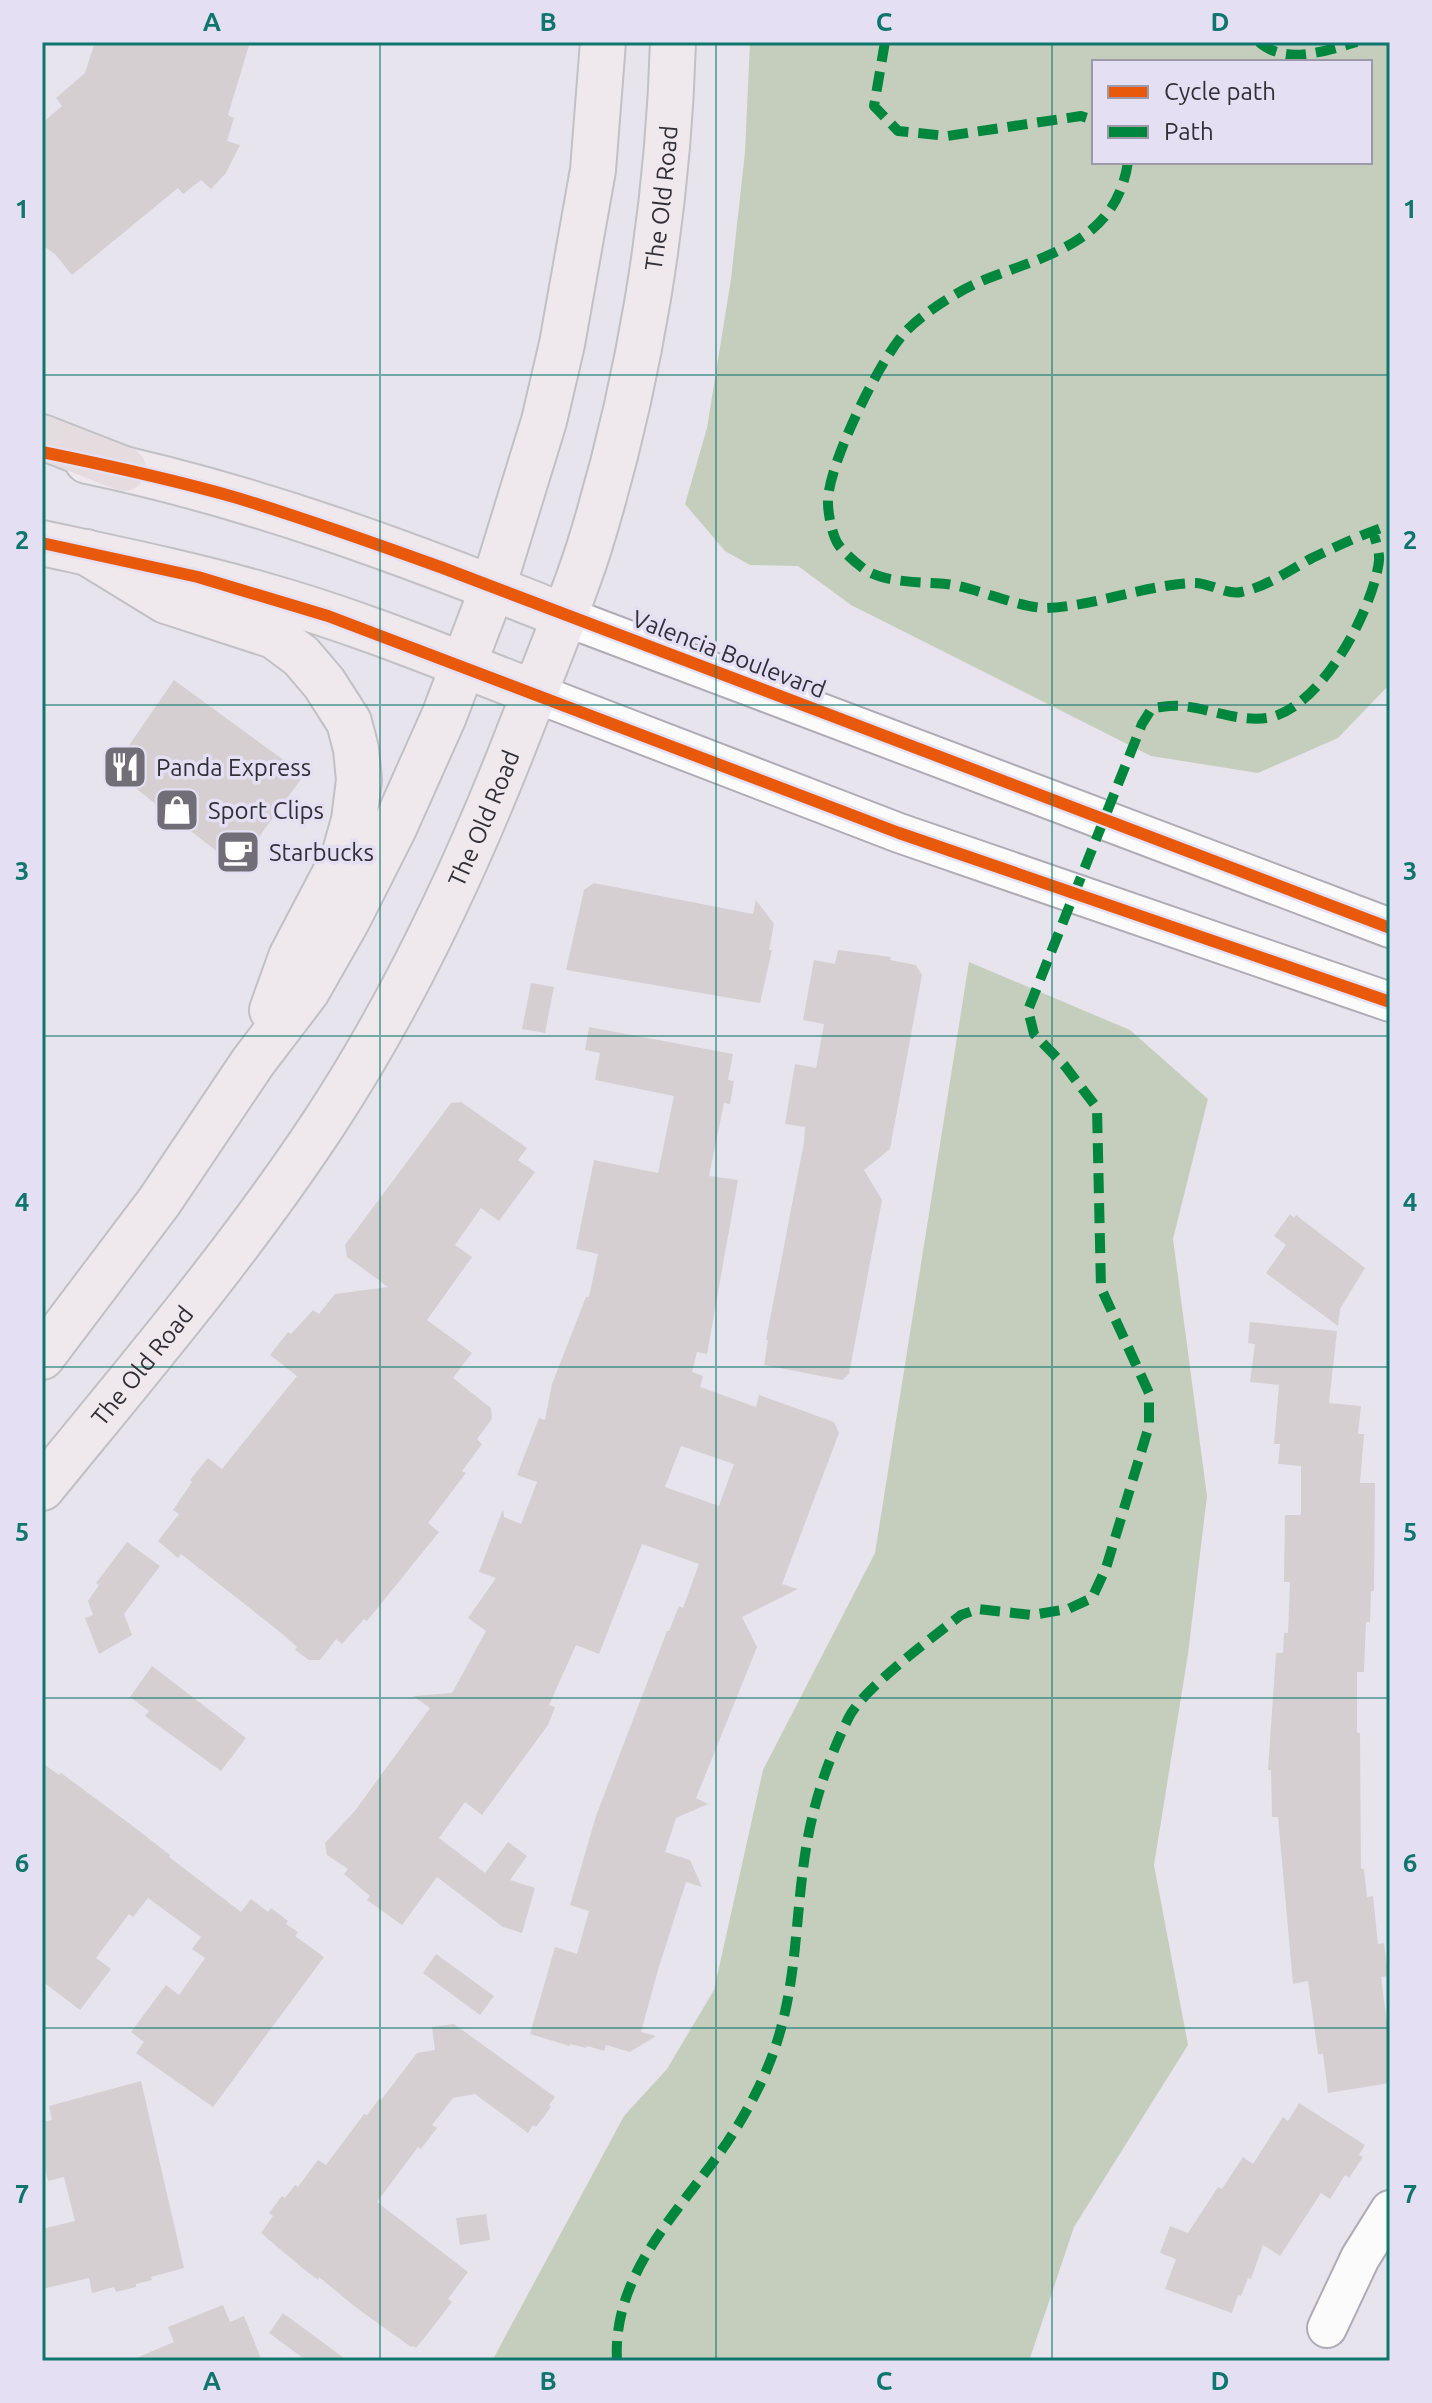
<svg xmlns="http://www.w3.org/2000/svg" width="1432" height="2403" font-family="Ubuntu,sans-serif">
<rect width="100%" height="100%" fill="#e7e4ee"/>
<!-- green -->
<path fill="#c5cebc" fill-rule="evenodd" d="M 750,42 L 1390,42 L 1390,684 L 1338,738 L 1258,773 L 1151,756 L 851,605 L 798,566 L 750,565 L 725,551 L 685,504 L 707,428 L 731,279 L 745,152 ZM 1094,62 L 1370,62 L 1370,162 L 1094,162 Z
M 969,962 L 1130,1030 L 1208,1099 L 1173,1239 L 1207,1496 L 1188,1654 L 1154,1865 L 1188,2045 L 1074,2227 L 1029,2361 L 492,2361 L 624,2116 L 667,2069 L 714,1990 L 763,1770 L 875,1553 Z"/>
<!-- building -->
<path fill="#d5cfd1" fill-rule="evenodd" d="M 95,42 L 250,42 L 228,115 L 234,118 L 227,141 L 240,145 L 226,173 L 211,189 L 201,180 L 183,194 L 178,188 L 72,275 L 55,254 L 42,245 L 42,123 L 62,106 L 56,98 L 85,73 Z
M 174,680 L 304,775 L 237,867 L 112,770 Z
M 594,883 L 753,914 L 756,900 L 774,924 L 769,950 L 772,950 L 760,1003 L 566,970 L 584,890 Z
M 838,950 L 891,957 L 890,960 L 916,965 L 922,975 L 890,1149 L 864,1170 L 882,1200 L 849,1374 L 842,1380 L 764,1365 L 768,1340 L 766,1340 L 804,1142 L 805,1127 L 785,1124 L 795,1064 L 816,1068 L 824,1024 L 803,1020 L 814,960 L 835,964 Z
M 531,983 L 554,987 L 545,1033 L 522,1029 Z
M 589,1027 L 733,1054 L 728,1080 L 734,1081 L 730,1104 L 724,1103 L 709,1176 L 738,1180 L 707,1354 L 697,1352 L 692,1372 L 703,1376 L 700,1387 L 756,1407 L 759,1395 L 834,1422 L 839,1433 L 782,1584 L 798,1589 L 742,1617 L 757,1647 L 696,1798 L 708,1804 L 676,1818 L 665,1852 L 690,1860 L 702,1887 L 686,1882 L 658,1970 L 641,2032 L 656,2036 L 630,2052 L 606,2045 L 604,2051 L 587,2046 L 586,2048 L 570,2044 L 570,2046 L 530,2034 L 555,1947 L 577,1954 L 589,1911 L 570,1905 L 596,1816 L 667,1631 L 669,1631 L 679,1606 L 683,1608 L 699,1564 L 642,1544 L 599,1654 L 576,1645 L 549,1705 L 555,1707 L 548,1725 L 482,1815 L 465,1802 L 439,1838 L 485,1873 L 508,1842 L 527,1856 L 510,1880 L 535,1888 L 522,1933 L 503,1927 L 437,1877 L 402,1925 L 367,1900 L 370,1896 L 344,1874 L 348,1869 L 327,1855 L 325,1843 L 354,1812 L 430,1708 L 413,1696 L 452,1693 L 486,1631 L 468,1618 L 496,1578 L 479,1572 L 503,1509 L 504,1517 L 521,1524 L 537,1482 L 517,1475 L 539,1418 L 545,1420 L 552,1384 L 586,1297 L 589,1297 L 598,1254 L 576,1249 L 594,1160 L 658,1173 L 674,1096 L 595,1080 L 600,1053 L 585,1050 ZM 681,1446 L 734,1464 L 719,1506 L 665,1487 Z
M 461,1102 L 527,1148 L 518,1160 L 535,1172 L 499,1221 L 481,1208 L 455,1245 L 472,1257 L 427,1320 L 472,1353 L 453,1378 L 491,1408 L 492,1419 L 477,1439 L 482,1444 L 462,1471 L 466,1473 L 428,1523 L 439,1532 L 367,1621 L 364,1619 L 342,1644 L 336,1639 L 320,1660 L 309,1660 L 295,1650 L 297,1647 L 280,1632 L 242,1602 L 181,1554 L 178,1558 L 158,1541 L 179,1514 L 173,1510 L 192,1482 L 190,1480 L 208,1458 L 222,1469 L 297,1376 L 270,1355 L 288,1332 L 291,1334 L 313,1310 L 319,1314 L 335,1294 L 388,1287 L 347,1257 L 345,1245 L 451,1103 Z
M 1290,1214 L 1294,1218 L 1296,1215 L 1365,1268 L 1340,1309 L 1338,1326 L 1266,1273 L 1286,1245 L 1274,1236 Z
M 1250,1322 L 1337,1331 L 1329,1403 L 1361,1406 L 1358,1434 L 1364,1434 L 1360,1483 L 1375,1483 L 1374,1591 L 1371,1591 L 1370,1622 L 1366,1622 L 1364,1672 L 1357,1672 L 1357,1733 L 1360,1733 L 1361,1869 L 1364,1869 L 1367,1897 L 1373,1896 L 1378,1944 L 1384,1943 L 1388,1976 L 1381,1977 L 1387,2023 L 1390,2023 L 1390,2083 L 1328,2093 L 1323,2054 L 1318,2054 L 1308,1981 L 1293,1984 L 1278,1817 L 1272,1817 L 1271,1770 L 1268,1770 L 1276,1653 L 1283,1653 L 1284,1633 L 1288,1633 L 1290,1582 L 1284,1582 L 1285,1515 L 1301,1515 L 1301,1466 L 1278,1464 L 1280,1444 L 1274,1444 L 1279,1385 L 1250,1382 L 1255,1344 L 1248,1343 Z
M 127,1542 L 160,1566 L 124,1614 L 132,1635 L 99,1654 L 85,1618 L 93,1615 L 88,1601 L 99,1585 L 96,1583 Z
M 152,1666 L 246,1738 L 221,1771 L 145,1716 L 149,1711 L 130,1697 Z
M 42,1763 L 59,1775 L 61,1773 L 130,1824 L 170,1855 L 169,1857 L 241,1912 L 251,1899 L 268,1912 L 271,1908 L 288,1921 L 286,1924 L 298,1932 L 295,1936 L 324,1957 L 213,2107 L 136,2053 L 144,2042 L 131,2032 L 166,1985 L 179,1995 L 205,1958 L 192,1949 L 201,1937 L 148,1898 L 133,1917 L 129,1914 L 96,1958 L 111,1969 L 80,2010 L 42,1981 Z
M 436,1954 L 494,1996 L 480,2015 L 423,1973 Z
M 454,2024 L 555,2097 L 549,2105 L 551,2107 L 536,2127 L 533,2125 L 528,2133 L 475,2094 L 453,2098 L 432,2125 L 437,2128 L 421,2149 L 418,2147 L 377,2202 L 468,2272 L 448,2299 L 452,2302 L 429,2332 L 416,2348 L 413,2346 L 411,2347 L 354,2306 L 319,2277 L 318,2280 L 300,2266 L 261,2233 L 273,2216 L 269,2213 L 282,2196 L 285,2198 L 295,2185 L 298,2187 L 318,2160 L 326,2165 L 364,2114 L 367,2115 L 379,2099 L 381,2100 L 417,2053 L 435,2050 L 432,2027 Z
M 141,2081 L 184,2268 L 151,2277 L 152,2280 L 136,2284 L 136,2287 L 116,2292 L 114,2287 L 92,2293 L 89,2278 L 42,2289 L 42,2229 L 75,2221 L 64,2177 L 48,2181 L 42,2154 L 42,2122 L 52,2120 L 49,2106 Z
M 1299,2103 L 1365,2145 L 1359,2155 L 1363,2157 L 1349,2178 L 1345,2175 L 1330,2199 L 1321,2193 L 1280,2256 L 1263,2245 L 1251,2279 L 1248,2278 L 1241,2296 L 1238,2295 L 1232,2313 L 1165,2289 L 1176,2259 L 1160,2253 L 1170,2226 L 1188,2233 L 1218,2187 L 1222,2189 L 1243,2157 L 1253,2164 L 1283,2117 L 1288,2121 Z
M 486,2214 L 490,2240 L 460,2245 L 456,2218 Z
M 223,2305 L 230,2322 L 244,2316 L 262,2361 L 129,2361 L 174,2342 L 168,2327 Z
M 283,2313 L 348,2361 L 307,2361 L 269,2333 Z"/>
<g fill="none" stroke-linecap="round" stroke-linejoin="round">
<!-- minor casing -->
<g stroke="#afacb5" stroke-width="42">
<path id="minor" d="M 564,616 L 1390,928
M 535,693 L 899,833 L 1390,1002
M 1327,2328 L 1360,2258 L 1390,2210"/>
</g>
<!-- major casing -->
<g stroke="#c1c0c5" stroke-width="48">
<g id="major">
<path d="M 87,461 C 252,495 408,554 564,616"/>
<path d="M 42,543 C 116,559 190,574 263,595 C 356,621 445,658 535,693"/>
<path d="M 86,552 L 166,601 L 274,636 L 301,656 L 324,683 L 349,722 L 356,749 L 359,780 L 354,820 L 344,856 L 291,957 L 272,1010"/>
<path d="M 42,1357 L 159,1202 L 253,1062 L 307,991 L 348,919 L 394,828 L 444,716 L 493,587 L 544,421 L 562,344 L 593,170 L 603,42"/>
<path id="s1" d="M 42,1488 C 139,1369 239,1252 324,1123 C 403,1003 464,873 516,740 C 540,678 567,615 588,551 C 639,388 668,213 673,42"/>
</g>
</g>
<!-- highway casing -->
<g stroke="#c1c0c5" stroke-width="48">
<path id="highway" d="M 42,437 L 124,469"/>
</g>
<!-- minor -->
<use href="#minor" stroke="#fbfbfc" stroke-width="38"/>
<!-- major -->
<use href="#major" stroke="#efe8ec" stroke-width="44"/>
<!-- highway -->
<use href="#highway" stroke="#e5dce0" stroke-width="44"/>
<!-- quiet -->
<path stroke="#00873e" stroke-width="10" stroke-dasharray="20 10" stroke-linecap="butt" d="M 885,42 L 874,106 L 898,131 L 947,136 L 1081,116 L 1094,120
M 1259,42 C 1286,66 1327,50 1357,42
M 1128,162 C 1116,242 1047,255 984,280 C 958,291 928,310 908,329 C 882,354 826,468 828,503 C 828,513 832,535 838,544 C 843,552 856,563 864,569 C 884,583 922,582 946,584 C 975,587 1019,608 1046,608 C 1096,606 1144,585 1194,583 C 1210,583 1227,595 1241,592 C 1266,587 1290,570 1312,558 C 1337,546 1363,534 1390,525
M 617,2361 C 612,2273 680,2211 726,2144 C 742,2120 756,2095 767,2069 C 800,1991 793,1918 808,1837 C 816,1795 830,1755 849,1717 C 864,1688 933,1637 961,1615 L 978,1609 L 1032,1615 L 1068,1609 L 1092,1598 L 1106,1568 L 1149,1426 L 1149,1393 L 1101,1288 L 1097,1108 L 1065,1066 L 1034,1034 L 1028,1010 L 1142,724 L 1152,708 C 1162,707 1173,705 1183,706 C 1210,709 1239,722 1267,718 C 1320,710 1373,610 1379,561 C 1380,552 1375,540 1373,531"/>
<!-- cycleway casing -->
<g stroke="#e5dff3" stroke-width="17">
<path id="cycleway" d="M 42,452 C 106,465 171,479 234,497 C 304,518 374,543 443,568 L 1390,928
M 42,543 L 198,577 L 328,616 L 899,833 L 1390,1002"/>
</g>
<!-- cycleway -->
<use href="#cycleway" stroke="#e8590c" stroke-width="12"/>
</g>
<!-- grid -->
<path fill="none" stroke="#0f766e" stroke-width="2" stroke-opacity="0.55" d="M 380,42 L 380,2361M 716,42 L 716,2361M 1052,42 L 1052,2361M 42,375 L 1390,375M 42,705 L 1390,705M 42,1036 L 1390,1036M 42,1367 L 1390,1367M 42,1698 L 1390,1698M 42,2028 L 1390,2028"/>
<!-- icons -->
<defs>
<g id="restaurant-square" transform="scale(2.3)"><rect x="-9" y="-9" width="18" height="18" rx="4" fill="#716e77" stroke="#e5dff3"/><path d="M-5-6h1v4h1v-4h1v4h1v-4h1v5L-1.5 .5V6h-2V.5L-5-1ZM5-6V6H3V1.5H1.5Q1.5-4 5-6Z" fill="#fff"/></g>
<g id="shop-square" transform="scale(2.3)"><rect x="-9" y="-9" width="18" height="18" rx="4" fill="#716e77" stroke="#e5dff3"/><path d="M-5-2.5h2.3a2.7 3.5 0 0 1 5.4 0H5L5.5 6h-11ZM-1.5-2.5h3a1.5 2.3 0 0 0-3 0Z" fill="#fff"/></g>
<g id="cafe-square" transform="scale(2.3)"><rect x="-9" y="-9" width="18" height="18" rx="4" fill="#716e77" stroke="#e5dff3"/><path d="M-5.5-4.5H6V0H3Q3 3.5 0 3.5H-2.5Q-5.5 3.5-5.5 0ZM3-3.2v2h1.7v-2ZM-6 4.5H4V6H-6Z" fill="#fff"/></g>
</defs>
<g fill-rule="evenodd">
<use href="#restaurant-square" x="125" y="767"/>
<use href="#shop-square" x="177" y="810"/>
<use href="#cafe-square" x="238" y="852"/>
</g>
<g text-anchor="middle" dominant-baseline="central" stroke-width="7" stroke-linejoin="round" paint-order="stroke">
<!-- street labels -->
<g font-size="24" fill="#312f37" stroke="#e5dff3">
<text stroke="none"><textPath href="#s1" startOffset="1454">The Old Road</textPath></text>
<text transform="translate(729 654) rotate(21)">Valencia Boulevard</text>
<text stroke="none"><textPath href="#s1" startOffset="806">The Old Road</textPath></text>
<text stroke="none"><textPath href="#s1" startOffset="158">The Old Road</textPath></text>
</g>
<!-- poi labels -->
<g font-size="24" fill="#312f37" stroke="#e5dff3" text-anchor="start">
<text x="156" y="767">Panda Express</text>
<text x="208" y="810">Sport Clips</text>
<text x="269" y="852">Starbucks</text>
</g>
</g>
<!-- border -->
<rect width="1432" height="2403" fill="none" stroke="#e5dff3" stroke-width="88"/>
<!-- legend -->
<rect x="1092" y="60" width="280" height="104" fill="#e5dff3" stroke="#9d99a8" stroke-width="2"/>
<rect x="1108" y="86" width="40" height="12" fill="#e8590c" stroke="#9d99a8" stroke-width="2"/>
<text x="1164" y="100" font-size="24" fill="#312f37">Cycle path</text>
<rect x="1108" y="126" width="40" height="12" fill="#00873e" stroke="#9d99a8" stroke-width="2"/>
<text x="1164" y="140" font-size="24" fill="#312f37">Path</text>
<rect x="44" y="44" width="1344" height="2315" fill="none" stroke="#0f766e" stroke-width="3"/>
<g font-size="26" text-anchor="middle" font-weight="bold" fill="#0f766e">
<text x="212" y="31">A</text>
<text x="548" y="31">B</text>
<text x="884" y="31">C</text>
<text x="1220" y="31">D</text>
<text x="22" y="218">1</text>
<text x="1410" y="218">1</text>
<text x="22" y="549">2</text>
<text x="1410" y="549">2</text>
<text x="22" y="880">3</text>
<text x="1410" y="880">3</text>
<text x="22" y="1211">4</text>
<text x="1410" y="1211">4</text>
<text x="22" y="1541">5</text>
<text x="1410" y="1541">5</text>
<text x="22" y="1872">6</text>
<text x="1410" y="1872">6</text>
<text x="22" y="2203">7</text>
<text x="1410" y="2203">7</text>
<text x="212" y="2390">A</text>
<text x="548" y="2390">B</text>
<text x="884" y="2390">C</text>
<text x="1220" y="2390">D</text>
</g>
</svg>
